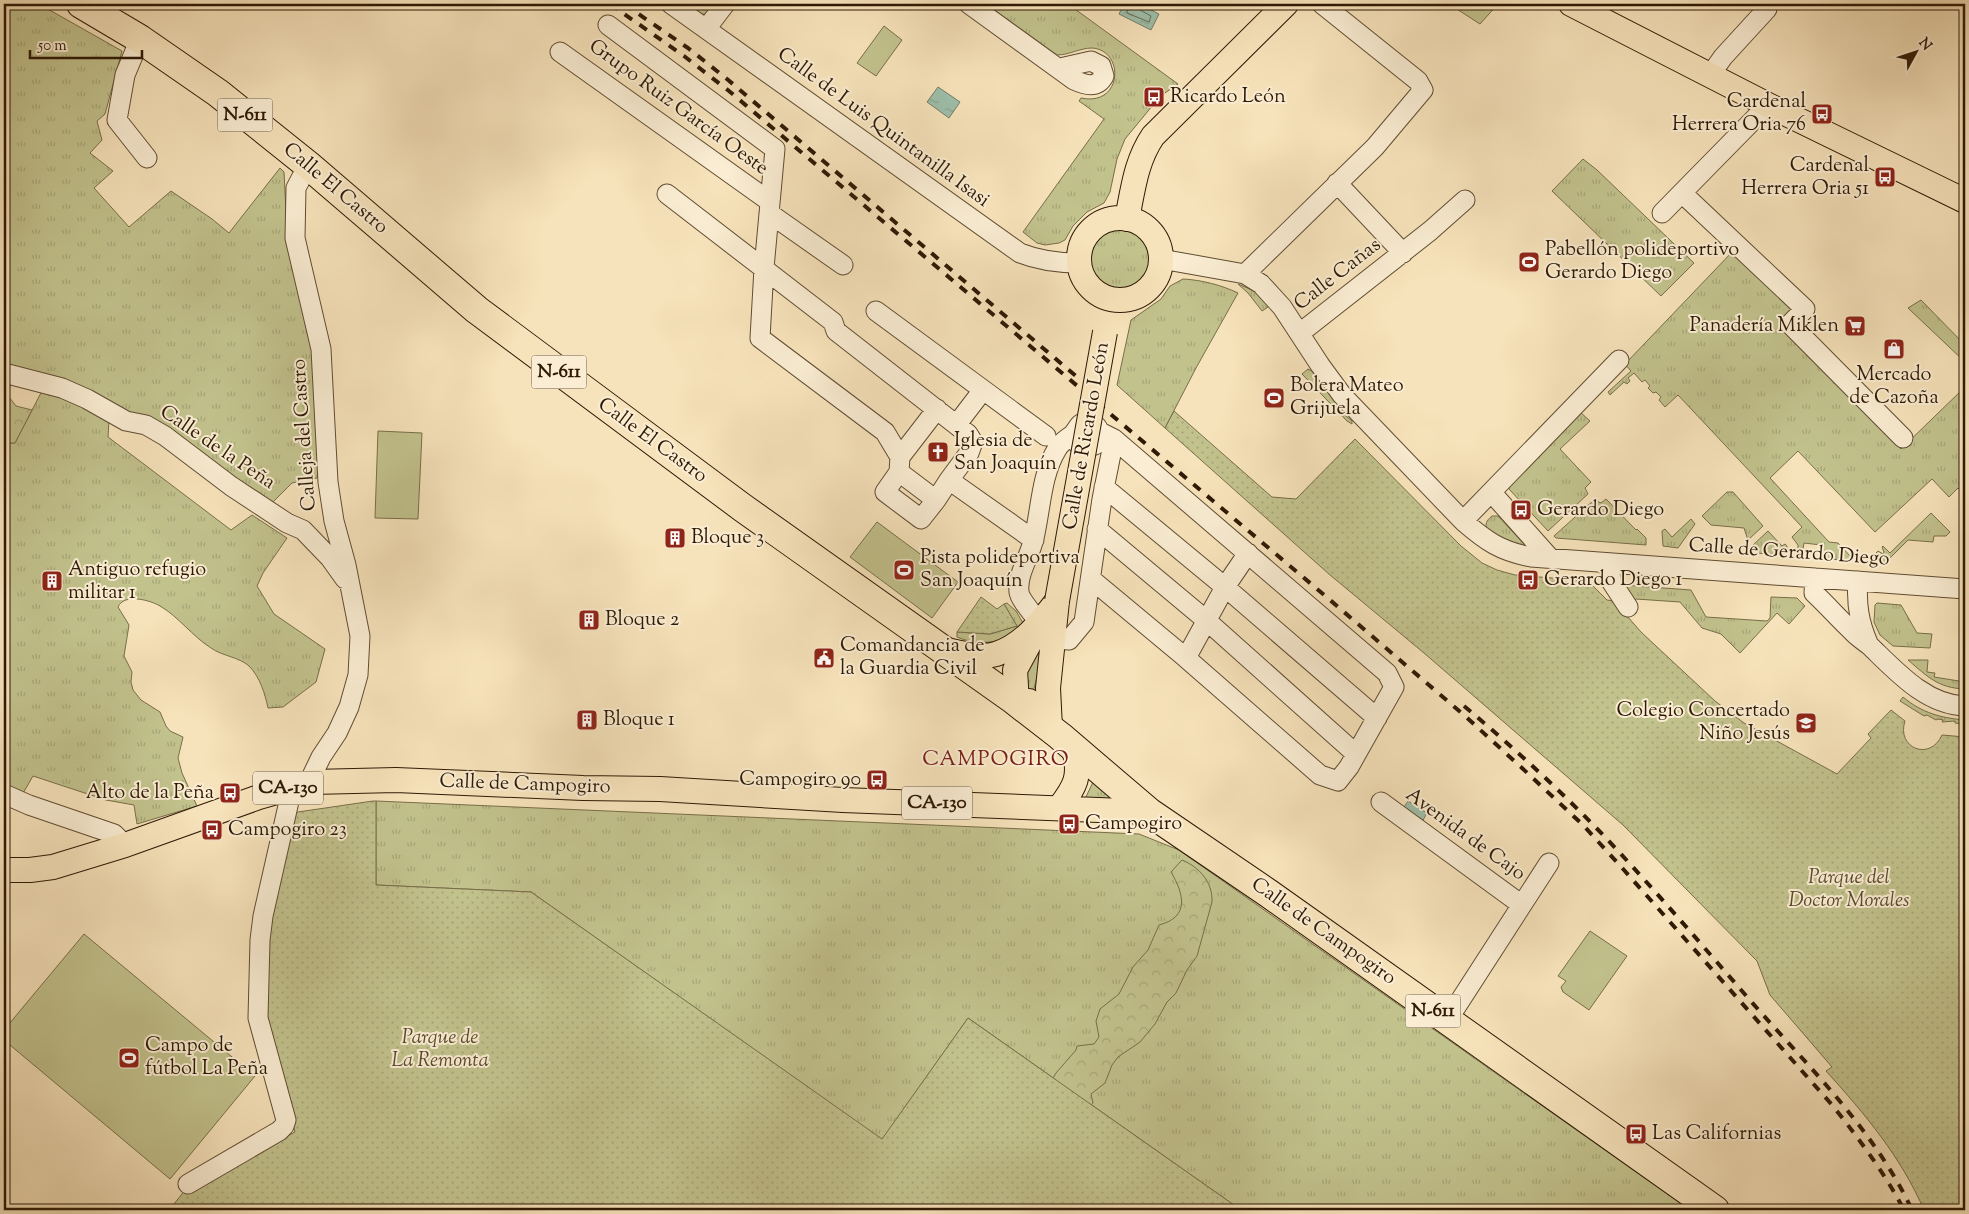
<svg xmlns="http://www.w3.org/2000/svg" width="1969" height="1214" font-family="'Sorts Mill Goudy',serif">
<defs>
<pattern id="grass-tufts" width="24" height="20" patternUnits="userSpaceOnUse" patternTransform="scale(1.25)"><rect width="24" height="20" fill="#c2c28d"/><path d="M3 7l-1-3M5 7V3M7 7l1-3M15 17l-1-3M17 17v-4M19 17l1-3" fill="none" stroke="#a7a678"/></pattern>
<pattern id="forest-crowns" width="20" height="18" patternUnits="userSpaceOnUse" patternTransform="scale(1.25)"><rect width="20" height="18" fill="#c2c28d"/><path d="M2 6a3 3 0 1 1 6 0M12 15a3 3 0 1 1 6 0" fill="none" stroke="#a7a678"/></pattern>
<pattern id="park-dots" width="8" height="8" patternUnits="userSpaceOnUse" patternTransform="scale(1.25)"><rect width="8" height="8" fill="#c2c28d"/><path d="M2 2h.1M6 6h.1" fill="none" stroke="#a7a678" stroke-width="1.8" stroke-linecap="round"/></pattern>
<pattern id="water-ripples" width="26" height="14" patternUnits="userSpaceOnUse" patternTransform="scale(1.25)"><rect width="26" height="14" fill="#9ebfab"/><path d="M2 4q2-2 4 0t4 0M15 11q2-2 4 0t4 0" fill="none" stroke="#88a492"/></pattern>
</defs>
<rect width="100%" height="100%" fill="#f7e3bb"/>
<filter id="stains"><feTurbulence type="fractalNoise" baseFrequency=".004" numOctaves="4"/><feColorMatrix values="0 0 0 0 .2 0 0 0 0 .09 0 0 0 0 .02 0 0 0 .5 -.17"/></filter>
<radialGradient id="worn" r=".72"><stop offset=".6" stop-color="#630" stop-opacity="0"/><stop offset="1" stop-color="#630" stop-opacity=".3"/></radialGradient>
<!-- grass -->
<path fill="url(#grass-tufts)" stroke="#786e49" d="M 4,4 L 39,4 L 122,51 L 105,114 L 97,121 L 102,140 L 90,153 L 113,171 L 94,188 L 129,227 L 171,191 L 212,219 L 229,233 L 280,168 L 284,172 L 288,250 L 314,350 L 321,437 L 317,478 L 292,483 L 272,503 L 196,453 L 4,370 Z
M 690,4 L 713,4 L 710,14 C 700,15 694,13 690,4 Z
M 986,4 L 1068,4 L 1178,84 L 1162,95 L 1157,90 L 1147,99 L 1153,105 L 1125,139 L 1117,159 L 1110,192 L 1104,203 L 1087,212 L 1073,226 L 1065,240 L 1059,243 L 1045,245 L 1037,243 L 1023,232 L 1104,119 L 1079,101 L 1081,98 C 1123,107 1125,50 1092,48 C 1080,48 1069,55 1057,55 Z
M 1449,4 L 1498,4 L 1480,24 Z
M 1583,159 L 1597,170 L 1694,263 L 1661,296 L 1552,191 Z
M1090 259a30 30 0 1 1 60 0a30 30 0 1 1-60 0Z
M 1734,250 L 1796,310 L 1781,329 L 1901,449 L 1965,387 L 1965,471 L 1963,474 L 1965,477 L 1965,495 L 1958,488 L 1949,497 L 1932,479 L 1875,532 L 1798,451 L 1770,478 L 1829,542 L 1838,543 L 1851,557 L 1850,560 L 1820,559 L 1821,545 L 1804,543 L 1802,554 L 1800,556 L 1798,556 L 1798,545 L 1792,537 L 1802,527 L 1678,395 L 1665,407 L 1659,400 L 1661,397 L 1656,392 L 1653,393 L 1648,388 L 1650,386 L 1645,380 L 1642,382 L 1634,373 L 1628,378 L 1630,381 L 1627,384 L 1624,382 L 1610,395 L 1608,392 L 1631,371 L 1625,364 Z
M 1183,279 C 1202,280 1221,285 1238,293 L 1196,368 L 1165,428 L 1117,385 L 1131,320 L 1161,299 L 1170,286 Z
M 1238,284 C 1250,289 1263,294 1271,305 L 1262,311 L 1248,293 Z
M 1921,300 L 1965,345 L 1965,362 L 1908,308 Z
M 1308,369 L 1312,371 L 1347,417 L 1352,421 L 1352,424 L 1347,421 L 1302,374 Z
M 44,387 L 109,420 L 108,437 L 231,530 L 252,515 L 287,538 L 263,573 L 257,586 L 274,614 L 325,649 L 316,682 L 283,707 L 268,708 C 265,694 260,677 249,666 C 239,657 222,656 211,648 C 192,636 179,617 160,606 C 150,600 124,593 118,607 L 129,625 L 124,656 L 132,672 L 131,682 L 133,690 L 141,700 L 160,712 L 166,726 L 170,731 L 183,737 L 178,758 L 182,773 L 197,806 L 137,824 L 134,805 L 106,800 L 33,776 L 22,795 L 4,786 L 4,769 L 8,760 L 4,758 L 4,443 L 15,443 Z
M 1579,411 L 1590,421 L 1560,449 L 1591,482 L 1585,488 L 1588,494 L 1548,531 L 1509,489 L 1510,484 Z
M 1727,492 L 1733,492 L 1763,526 L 1748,540 L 1744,528 L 1711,525 L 1702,516 Z
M 1606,499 L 1636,530 L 1637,529 L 1646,538 L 1646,545 L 1556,538 L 1554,536 L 1594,500 L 1601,503 Z
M 1931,513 L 1950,532 L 1946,536 L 1934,536 L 1933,542 L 1908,540 L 1884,564 L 1867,562 L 1878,551 L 1883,554 L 1884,552 L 1882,547 L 1883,546 L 1890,553 Z
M 1492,516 L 1498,516 L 1524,544 L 1523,547 L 1510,544 L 1487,531 C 1485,523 1486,521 1492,516 Z
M 1691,519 L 1695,524 L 1678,548 L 1663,546 L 1662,531 L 1665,529 L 1672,537 Z
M 1768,531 L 1782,546 L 1785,544 L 1787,546 L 1786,555 L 1754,553 L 1752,546 Z
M 1623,585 L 1691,590 L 1706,617 L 1767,621 L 1770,618 L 1771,597 L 1797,598 L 1805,606 L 1789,624 L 1777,613 L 1740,653 L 1721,634 L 1702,628 L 1680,602 L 1636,599 L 1632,604 Z
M 1007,603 L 1016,611 L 1023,623 C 1012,645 977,646 957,637 L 957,632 L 990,634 L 1017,626 L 1004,604 Z
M 1877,603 L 1901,605 L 1917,633 L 1932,634 L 1930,648 L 1893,646 L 1880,635 L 1874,622 L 1875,605 Z
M 1045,632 L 1042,656 L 1033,693 L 1025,691 L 1026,656 Z
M 1908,660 L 1928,660 L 1927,672 L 1935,673 L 1934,677 L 1965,682 L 1965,689 C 1938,688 1928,677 1908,660 Z
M 1903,697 C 1922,713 1941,718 1965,720 L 1964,724 L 1955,723 L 1955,721 L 1942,722 L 1943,720 L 1938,719 L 1936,720 L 1927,715 L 1924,716 L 1900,701 Z
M 1094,780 L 1120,799 L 1085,799 Z
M 376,801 L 1139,834 L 1179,850 L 1690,1210 L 1241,1210 L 968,1018 L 882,1140 L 531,892 L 376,885 Z"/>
<!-- forest -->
<path fill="url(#forest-crowns)" stroke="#786e49" d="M 4,382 L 10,385 L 9,397 L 16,406 L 32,410 L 15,443 L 4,443 Z
M 1182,860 C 1199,867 1213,882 1212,902 L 1197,956 L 1187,970 L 1176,993 L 1167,1002 L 1155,1024 L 1140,1042 L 1118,1057 L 1112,1065 L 1105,1083 L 1091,1094 L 1093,1103 L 1082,1115 L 1047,1089 L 1056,1073 L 1076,1050 L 1077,1046 L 1094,1044 L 1099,1037 L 1096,1021 L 1100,1009 L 1119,994 L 1133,967 L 1148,950 L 1159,925 C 1190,917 1184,894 1171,872 Z"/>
<!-- park -->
<path fill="url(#park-dots)" stroke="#786e49" d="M 1174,411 L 1272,497 L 1296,499 L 1355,439 L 1461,546 L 1482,563 L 1497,570 L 1515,575 L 1588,581 L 1607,600 L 1614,601 L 1641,632 L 1715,701 L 1744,723 L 1837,774 L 1871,738 L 1868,734 L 1891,710 L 1905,721 C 1896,748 1930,762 1942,735 L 1965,737 L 1965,1210 L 1924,1210 C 1901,1157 1865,1114 1826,1071 L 1832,1067 L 1770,995 L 1757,961 L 1623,825 L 1424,653 L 1330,575 L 1165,428 Z
M 981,597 L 997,609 L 1004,604 L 1017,626 L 990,634 L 957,632 Z
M 373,801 L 376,801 L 376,885 L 531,892 L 882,1139 L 968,1018 L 1241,1210 L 169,1210 L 186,1189 L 295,1132 L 263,1016 L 267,937 L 291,813 Z"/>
<!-- garden -->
<path fill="#c2c28d" stroke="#786e49" d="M 884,26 L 902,40 L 876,76 L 857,63 Z
M 378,431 L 422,433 L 418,519 L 375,518 Z
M 877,522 L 958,582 L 932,618 L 850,557 Z
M 1590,931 L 1627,956 L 1589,1010 L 1563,992 L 1561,987 L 1566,981 L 1558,976 Z
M 84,934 L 255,1076 L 170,1179 L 4,1040 L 4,1030 Z"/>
<!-- water -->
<path fill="url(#water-ripples)" stroke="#717d69" d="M 1124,4 L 1139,4 L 1159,14 L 1151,30 L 1119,14 Z
M 938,87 L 960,102 L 949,118 L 927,102 Z
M 1408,801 L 1427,813 L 1422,822 L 1402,810 Z"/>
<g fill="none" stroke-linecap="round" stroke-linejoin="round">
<!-- shore -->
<path stroke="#666c58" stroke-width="1" d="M 1128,4 L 1127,13 L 1149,22 L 1151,16 L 1140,10 L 1138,4"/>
<!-- minor casing -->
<g stroke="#604c32" stroke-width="21">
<path id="minor" d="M 671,4 L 1020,253 C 1040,261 1058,263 1079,263
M 969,4 L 1074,80 C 1085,85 1097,89 1104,76 L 1101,66 L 1091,61 L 1060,68
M 608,25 L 775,149 L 764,268 L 760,338 L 885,432 L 900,457 L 899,472 L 936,500 L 949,480 L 1034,540
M 706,29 L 725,4
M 140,39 L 125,75 L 117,120 L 147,158
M 560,52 L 769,201
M 1711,74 L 1723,57 L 1767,9
M 308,165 L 296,188 L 295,238 L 321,349 L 328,482 L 334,521 L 346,565 L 360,636 L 358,675 L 349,707 L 337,733 L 321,757 L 309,782
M 1337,183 L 1403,253
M 1682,193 L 1805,309 L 1790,324 L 1903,438
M 667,194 L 833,322 L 836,331 L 968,434 L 973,442 L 969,453 L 949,480
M 769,213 L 843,265
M 1662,213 L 1768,105
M 1161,259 L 1245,274 L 1261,284 L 1282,307 L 1320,365 L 1342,395 L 1463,521 C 1486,541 1500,551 1531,557 L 1965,589
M 1245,274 L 1375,147 L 1423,90 L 1418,81 L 1322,4
M 876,311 L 1046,436
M 1300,333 L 1430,231 L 1465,200
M 4,373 L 62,388 L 87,399 L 126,421 L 146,425 L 165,436 L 231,486 L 287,523 L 303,530 L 330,558 L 345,579
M 957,424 L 983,390
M 900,457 L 937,409
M 899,472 L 885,492 L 921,519 L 936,500
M 1104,487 L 1225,587 L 1377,718
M 1492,493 L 1550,558
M 1463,521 L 1619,360
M 1097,529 L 1206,620 L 1356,754
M 1609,563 L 1611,581 L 1628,607
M 1815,578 L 1814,593 C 1827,605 1839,619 1852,631 C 1857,637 1864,641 1870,646 C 1896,671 1926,705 1965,706
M 1091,579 L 1186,658 L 1320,775 L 1338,781 L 1349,767 L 1394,687 L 1387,673 L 1114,439 L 1100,432
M 1858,581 C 1856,604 1859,622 1868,643
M 1040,624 C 1035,616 1020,600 1019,592 C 1017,573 1030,557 1034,538 C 1041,509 1041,475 1057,449 C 1061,442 1067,439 1073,434 C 1078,429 1078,423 1086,422 C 1095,421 1100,429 1100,437 L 1095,445 L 1085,448 L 1077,443 L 1074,433
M 1054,639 L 1069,640 L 1084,622 L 1102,499 L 1114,439
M 1186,658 L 1225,587 L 1248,553
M 4,794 L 29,805 L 114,834 L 125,845
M 1381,802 L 1522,905
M 1447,1021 L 1549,863
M 188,1184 L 279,1131 L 284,1126 L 286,1120 L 258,1018 L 260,940 L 263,916 L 290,797 L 289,788"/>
</g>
<!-- major casing -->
<g stroke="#2e1905" stroke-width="26">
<path id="major" d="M 1571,4 L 1768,105 L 1965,201
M1079 259a41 41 0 1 1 82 0a41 41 0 1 1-82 0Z
M 1127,219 C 1133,189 1136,161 1153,136 L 1286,4
M 942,649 C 958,652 980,659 996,654 C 1022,646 1041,622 1057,601
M 1029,701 L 1017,703 L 1015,670 L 1036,631
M 1050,728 L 1048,688 L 1057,601
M 1059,808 C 1076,786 1081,776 1074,749
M 4,870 L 30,870 L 53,867 L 125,845 L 259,797 L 312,782 L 396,780 L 583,788 L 660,789 L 843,800 L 1149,812"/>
</g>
<!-- highway casing -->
<g stroke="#2e1905" stroke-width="30">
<path id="highway" d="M 81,4 L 140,39 L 218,93 L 308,165 L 477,310 L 743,508 L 1011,698 L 1060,736 L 1149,812 L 1268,893 L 1715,1210"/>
</g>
<!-- minor -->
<use href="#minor" stroke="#faedd3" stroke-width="19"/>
<!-- major -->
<use href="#major" stroke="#f7e3bb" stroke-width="24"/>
<!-- highway -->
<use href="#highway" stroke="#f7e3bb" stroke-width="28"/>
<!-- rail -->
<path stroke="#2e1905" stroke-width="4" stroke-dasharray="9 9" stroke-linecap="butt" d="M 610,4 L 684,56 L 729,91 L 1323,594 L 1465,716 L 1522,768 L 1583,825 L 1624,870 L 1833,1106 C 1859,1139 1884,1172 1904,1210
M 624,4 L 688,48 L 727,79 L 1077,377
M 1464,706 C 1513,747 1561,791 1605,837 C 1657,892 1706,950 1756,1007 C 1812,1070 1876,1133 1912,1210"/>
<!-- major-bridge casing -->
<g stroke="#2e1905" stroke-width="26" stroke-linecap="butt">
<path id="major-bridge" d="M 1057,601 L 1105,332"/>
</g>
<!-- major-bridge -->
<use href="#major-bridge" stroke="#f7e3bb" stroke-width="24"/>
</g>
<!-- icons -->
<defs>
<g id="bus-square" transform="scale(1.125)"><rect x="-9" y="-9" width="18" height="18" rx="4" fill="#8f2418" stroke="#faedd3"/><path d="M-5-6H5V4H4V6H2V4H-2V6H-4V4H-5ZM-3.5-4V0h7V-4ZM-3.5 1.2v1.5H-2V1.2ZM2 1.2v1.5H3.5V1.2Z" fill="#fff"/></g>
<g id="stadium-square" transform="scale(1.125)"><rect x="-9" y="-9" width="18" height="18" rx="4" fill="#8f2418" stroke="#faedd3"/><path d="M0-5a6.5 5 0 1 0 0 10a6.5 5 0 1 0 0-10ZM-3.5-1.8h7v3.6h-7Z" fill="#fff"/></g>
<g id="supermarket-square" transform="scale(1.125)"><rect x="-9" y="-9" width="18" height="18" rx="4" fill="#8f2418" stroke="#faedd3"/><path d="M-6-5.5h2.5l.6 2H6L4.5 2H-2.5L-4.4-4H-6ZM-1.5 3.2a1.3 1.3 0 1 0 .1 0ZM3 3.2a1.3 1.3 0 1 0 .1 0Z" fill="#fff"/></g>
<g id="shop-square" transform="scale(1.125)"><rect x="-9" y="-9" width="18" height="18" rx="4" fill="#8f2418" stroke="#faedd3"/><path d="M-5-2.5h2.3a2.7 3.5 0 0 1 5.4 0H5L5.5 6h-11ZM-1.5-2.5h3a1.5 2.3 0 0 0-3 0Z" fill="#fff"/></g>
<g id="church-square" transform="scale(1.125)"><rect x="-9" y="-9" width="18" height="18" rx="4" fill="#8f2418" stroke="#faedd3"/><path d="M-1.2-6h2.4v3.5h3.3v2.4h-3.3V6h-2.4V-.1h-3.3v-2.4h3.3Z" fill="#fff"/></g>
<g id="building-square" transform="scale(1.125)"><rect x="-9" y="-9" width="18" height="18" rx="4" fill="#8f2418" stroke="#faedd3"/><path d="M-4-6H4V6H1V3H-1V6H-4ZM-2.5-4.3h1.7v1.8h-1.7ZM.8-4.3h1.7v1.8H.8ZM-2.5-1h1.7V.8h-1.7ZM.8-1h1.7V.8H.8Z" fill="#fff"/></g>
<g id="civic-square" transform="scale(1.125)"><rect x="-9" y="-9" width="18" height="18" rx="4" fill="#8f2418" stroke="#faedd3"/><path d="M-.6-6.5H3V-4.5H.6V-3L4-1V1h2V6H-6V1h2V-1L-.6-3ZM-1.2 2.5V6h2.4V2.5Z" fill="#fff"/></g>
<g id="school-square" transform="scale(1.125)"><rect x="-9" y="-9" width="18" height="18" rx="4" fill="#8f2418" stroke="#faedd3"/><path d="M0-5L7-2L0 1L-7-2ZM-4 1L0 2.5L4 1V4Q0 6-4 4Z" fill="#fff"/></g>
</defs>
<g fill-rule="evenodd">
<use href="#bus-square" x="1154" y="97"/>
<use href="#bus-square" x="1822" y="114"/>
<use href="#bus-square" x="1885" y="177"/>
<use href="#stadium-square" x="1529" y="262"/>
<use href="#supermarket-square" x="1855" y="326"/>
<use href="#shop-square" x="1894" y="349"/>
<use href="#stadium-square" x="1274" y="398"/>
<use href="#church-square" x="938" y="452"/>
<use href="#bus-square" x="1521" y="510"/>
<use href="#building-square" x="675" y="538"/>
<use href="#stadium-square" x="904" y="570"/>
<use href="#bus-square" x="1528" y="580"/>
<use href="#building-square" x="52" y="581"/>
<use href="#building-square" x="589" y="620"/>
<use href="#civic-square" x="824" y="658"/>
<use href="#building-square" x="587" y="720"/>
<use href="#school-square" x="1806" y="723"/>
<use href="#bus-square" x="877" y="780"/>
<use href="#bus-square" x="230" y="793"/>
<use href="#bus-square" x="1069" y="824"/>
<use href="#bus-square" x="212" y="830"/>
<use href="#stadium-square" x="129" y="1058"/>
<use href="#bus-square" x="1636" y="1134"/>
</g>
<g text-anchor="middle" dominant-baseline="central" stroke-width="4" stroke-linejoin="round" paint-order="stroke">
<!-- shield labels -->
<g fill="#faedd3" stroke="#6b5943" stroke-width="1">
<rect x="217.5" y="98.5" width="55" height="33" rx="4"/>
<rect x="531.5" y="355.5" width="55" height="33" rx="4"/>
<rect x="253" y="771.5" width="70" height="33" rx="4"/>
<rect x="902" y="786.5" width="70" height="33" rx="4"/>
<rect x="1405.5" y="994.5" width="55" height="33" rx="4"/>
</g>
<g font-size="19" font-weight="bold" fill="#2e1905">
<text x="245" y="115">N-611</text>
<text x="559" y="372">N-611</text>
<text x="288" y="788">CA-130</text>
<text x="937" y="803">CA-130</text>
<text x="1433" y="1011">N-611</text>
</g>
<!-- poi labels -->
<g font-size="20" fill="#2e1905" stroke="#faedd3" text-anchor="start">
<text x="1170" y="97">Ricardo León</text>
<text x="1806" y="102" text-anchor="end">Cardenal<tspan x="1806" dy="23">Herrera Oria 76</tspan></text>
<text x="1869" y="166" text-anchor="end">Cardenal<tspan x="1869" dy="23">Herrera Oria 51</tspan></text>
<text x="1545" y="250">Pabellón polideportivo<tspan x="1545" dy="23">Gerardo Diego</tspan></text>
<text x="1839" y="326" text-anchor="end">Panadería Miklen</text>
<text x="1894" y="375" text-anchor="middle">Mercado<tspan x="1894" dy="23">de Cazoña</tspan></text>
<text x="1290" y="386">Bolera Mateo<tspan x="1290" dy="23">Grijuela</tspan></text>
<text x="954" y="441">Iglesia de<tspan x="954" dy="23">San Joaquín</tspan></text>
<text x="1537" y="510">Gerardo Diego</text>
<text x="691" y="538">Bloque 3</text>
<text x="920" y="558">Pista polideportiva<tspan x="920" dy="23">San Joaquín</tspan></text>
<text x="68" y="570">Antiguo refugio<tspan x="68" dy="23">militar 1</tspan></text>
<text x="1544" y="580">Gerardo Diego 1</text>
<text x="605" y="620">Bloque 2</text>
<text x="840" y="646">Comandancia de<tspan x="840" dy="23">la Guardia Civil</tspan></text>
<text x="1790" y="711" text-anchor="end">Colegio Concertado<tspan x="1790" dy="23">Niño Jesús</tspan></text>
<text x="603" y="720">Bloque 1</text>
<text x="861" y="780" text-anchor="end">Campogiro 90</text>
<text x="214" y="793" text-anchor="end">Alto de la Peña</text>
<text x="1085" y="824">Campogiro</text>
<text x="228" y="830">Campogiro 23</text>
<text x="145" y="1046">Campo de<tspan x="145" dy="23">fútbol La Peña</tspan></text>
<text x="1652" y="1134">Las Californias</text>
</g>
<!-- street labels -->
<g font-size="20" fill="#2e1905" stroke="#faedd3">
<text transform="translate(678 108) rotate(36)">Grupo Ruiz García Oeste</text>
<text transform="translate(883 128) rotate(36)">Calle de Luis Quintanilla Isasi</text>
<text transform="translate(335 189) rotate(40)">Calle El Castro</text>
<text transform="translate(1338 275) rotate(-38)">Calle Cañas</text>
<text transform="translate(305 435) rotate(-94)">Calleja del Castro</text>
<text transform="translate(1087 436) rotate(-80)">Calle de Ricardo León</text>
<text transform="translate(652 441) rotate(36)">Calle El Castro</text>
<text transform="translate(217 448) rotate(34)">Calle de la Peña</text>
<text transform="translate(1789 553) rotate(4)">Calle de Gerardo Diego</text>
<text transform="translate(525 785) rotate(2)">Calle de Campogiro</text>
<text transform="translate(1465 835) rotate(36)">Avenida de Cajo</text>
<text transform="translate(1323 932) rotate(35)">Calle de Campogiro</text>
</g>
<!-- park labels -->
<g font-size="20" font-style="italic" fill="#5a4c2e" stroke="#faedd3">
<text x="1849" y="878">Parque del<tspan x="1849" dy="23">Doctor Morales</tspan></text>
<text x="440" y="1038">Parque de<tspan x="440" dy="23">La Remonta</tspan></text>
</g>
<!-- neighbourhood labels -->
<g font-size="21" letter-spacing="1" fill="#7a1f14" stroke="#faedd3">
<text x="996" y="760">CAMPOGIRO</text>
</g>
</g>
<!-- margin -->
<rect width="1969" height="1214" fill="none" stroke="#f7e3bb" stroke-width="20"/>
<rect x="5" y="5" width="1959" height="1204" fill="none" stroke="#2e1905" stroke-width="2.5"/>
<rect x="10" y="10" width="1949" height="1194" fill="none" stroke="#2e1905"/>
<!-- north arrow -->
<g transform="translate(1916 52) rotate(50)" stroke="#faedd3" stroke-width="4" paint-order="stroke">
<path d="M0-4L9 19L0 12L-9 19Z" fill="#2e1905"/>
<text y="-8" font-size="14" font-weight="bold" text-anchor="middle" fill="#2e1905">N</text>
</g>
<!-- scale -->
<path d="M30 50v8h112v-8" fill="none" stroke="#2e1905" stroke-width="2.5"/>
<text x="38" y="50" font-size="15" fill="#2e1905" stroke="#faedd3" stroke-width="4" paint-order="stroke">50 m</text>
<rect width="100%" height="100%" filter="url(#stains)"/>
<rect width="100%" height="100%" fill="url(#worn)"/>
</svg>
